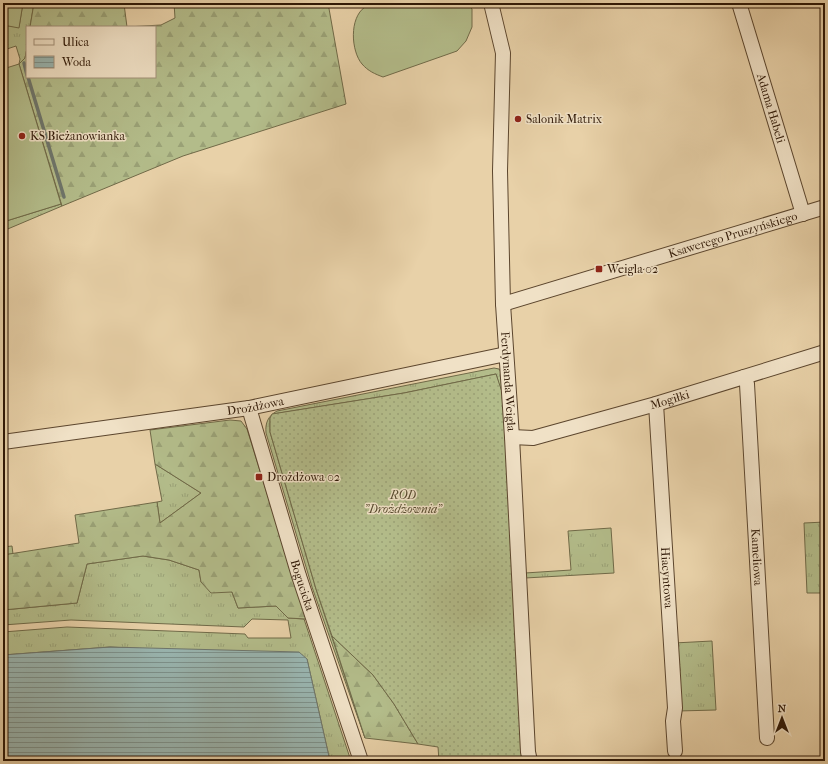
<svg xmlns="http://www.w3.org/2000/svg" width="828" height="764" font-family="'IM FELL French Canon',serif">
<defs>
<pattern id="grass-tufts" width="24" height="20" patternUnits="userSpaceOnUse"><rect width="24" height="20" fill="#b3bc8a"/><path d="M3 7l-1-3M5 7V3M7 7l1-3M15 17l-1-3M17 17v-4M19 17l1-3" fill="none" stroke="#9aa176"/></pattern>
<pattern id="forest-firs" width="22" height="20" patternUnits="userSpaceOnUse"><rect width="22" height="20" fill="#b3bc8a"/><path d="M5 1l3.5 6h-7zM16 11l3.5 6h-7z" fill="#9aa176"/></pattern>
<pattern id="garden-dots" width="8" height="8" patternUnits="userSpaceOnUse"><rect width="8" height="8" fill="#b3bc8a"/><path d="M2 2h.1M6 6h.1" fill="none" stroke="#9aa176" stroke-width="1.8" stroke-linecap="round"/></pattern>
<pattern id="water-rules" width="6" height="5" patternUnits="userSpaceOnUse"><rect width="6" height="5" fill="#99b5b0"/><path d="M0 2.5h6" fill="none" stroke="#7d928d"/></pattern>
</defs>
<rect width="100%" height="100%" fill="#e8d1a8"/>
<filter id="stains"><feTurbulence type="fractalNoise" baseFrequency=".005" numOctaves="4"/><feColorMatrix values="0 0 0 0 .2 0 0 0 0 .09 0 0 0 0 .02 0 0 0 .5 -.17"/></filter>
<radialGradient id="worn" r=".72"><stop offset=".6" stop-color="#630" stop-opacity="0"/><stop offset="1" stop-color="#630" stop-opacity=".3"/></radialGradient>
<!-- grass -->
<path fill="url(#grass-tufts)" stroke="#706a48" d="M 23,3 L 34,3 L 30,27 L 27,27 L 27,48 L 25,58 L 19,64 L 20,59 L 16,46 L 4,50 L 7,60 L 6,63 L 3,63 L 3,25 L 19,27 Z
M 61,204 L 62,206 L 3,231 L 3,222 Z
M 494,368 L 499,369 L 501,372 L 509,418 L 496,374 L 404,393 L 273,414 L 270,418 L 270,432 L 316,589 L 365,738 L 312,587 L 266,433 C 265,423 268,416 277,411 Z
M 155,464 L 201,493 L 160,523 L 157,502 L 162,501 Z
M 825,522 L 825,593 L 807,593 L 804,523 Z
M 611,528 L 614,573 L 525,578 L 525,573 L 571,570 L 568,531 Z
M 12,546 L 13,554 L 3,555 L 3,547 Z
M 143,556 L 169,560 L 199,570 L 201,582 L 232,592 L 238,608 L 276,606 L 288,618 L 304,619 L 351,761 L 330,761 L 307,659 L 110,647 L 3,655 L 3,632 L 67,627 L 245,634 L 248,638 L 291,638 L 288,620 L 252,619 L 244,627 L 71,620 L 3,625 L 3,610 L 77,603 L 87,564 Z
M 712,641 L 716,710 L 678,711 L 676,674 L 680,671 L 679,661 L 675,659 L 674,643 Z"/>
<!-- forest -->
<path fill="url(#forest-firs)" stroke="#706a48" d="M 34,3 L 129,3 L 124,4 L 127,27 L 161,25 L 175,18 L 174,3 L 328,3 L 346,104 L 183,156 L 62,206 L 19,64 L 25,58 L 27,48 L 27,77 L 155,77 L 155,27 L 30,27 Z
M 230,420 L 241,421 L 247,429 L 306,619 L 288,618 L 276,606 L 238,608 L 232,592 L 211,593 L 201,582 L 199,570 L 169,560 L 143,556 L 87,564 L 77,603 L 3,610 L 3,555 L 79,543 L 75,515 L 157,502 L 160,523 L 201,493 L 155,464 L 150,430 Z
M 332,636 L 373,675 L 394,704 L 418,744 L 365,738 Z"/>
<!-- garden -->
<path fill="url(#garden-dots)" stroke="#706a48" d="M 496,374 L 504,398 L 523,761 L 439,761 L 438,747 L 418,744 L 394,704 L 373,675 L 332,636 L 316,589 L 270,432 L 270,418 L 272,414 L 404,393 Z"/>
<!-- pitch -->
<path fill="#b3bc8a" stroke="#706a48" d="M 3,3 L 23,3 L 19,28 L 3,25 Z
M 376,3 L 468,3 L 472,9 L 472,27 L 466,41 L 457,51 L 383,77 C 375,74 368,71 362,64 C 351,51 349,18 365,7 C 368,5 373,4 376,3 Z
M 19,64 L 61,204 L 3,222 L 3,69 Z"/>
<!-- water -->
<path fill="url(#water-rules)" stroke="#6e766c" d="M 110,647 L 299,652 L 307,659 L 330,761 L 3,761 L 3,655 Z"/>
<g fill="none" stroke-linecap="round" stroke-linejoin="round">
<!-- stream -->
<path stroke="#6e766c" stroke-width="3.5" d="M 24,63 L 27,75
M 28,77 L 64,197"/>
<!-- street casing -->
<g stroke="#5c462e" stroke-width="16">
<g id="street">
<path id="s1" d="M 491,3 L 503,53 L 500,171 L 503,304 L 512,437 L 528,752 L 530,761"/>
<path id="s2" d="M 739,3 L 803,214"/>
<path id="s3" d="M 503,304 L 825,207"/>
<path id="s4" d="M 744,377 L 747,384 L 767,738"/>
<path id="s5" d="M 656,404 L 675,708 L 673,721 L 675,751"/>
<path id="s6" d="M 249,408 L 299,576 L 361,761"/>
<path id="s7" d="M 512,437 L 533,438 L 656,404 L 825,352"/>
<path id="s8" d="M 3,442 L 249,408 L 506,354"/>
</g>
</g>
<!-- street -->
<use href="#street" stroke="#f0e1c6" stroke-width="14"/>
</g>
<!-- markers -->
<g fill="#8f2418" stroke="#f0e1c6" stroke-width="1.5">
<circle cx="518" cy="119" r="4"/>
<circle cx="22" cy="136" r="4"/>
<rect x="595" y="265" width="8" height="8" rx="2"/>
<rect x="255" y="473" width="8" height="8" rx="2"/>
</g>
<g text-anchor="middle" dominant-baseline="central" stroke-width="3" stroke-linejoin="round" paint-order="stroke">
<!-- street labels -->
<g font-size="12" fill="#2e1705" stroke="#f0e1c6">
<text stroke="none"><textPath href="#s2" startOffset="110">Adama Habeli</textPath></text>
<text stroke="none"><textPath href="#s3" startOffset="240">Ksawerego Pruszyńskiego</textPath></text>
<text stroke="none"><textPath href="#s1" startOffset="380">Ferdynanda Weigla</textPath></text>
<text stroke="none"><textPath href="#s7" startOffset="163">Mogiłki</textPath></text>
<text stroke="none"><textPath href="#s8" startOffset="255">Drożdżowa</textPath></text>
<text stroke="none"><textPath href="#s4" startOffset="181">Kameliowa</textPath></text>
<text stroke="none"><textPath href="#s5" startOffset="174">Hiacyntowa</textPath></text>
<text stroke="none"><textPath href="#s6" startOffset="185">Bogucicka</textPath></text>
</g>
<!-- poi labels -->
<g font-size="12" fill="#2e1705" stroke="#f0e1c6" text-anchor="start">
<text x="526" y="119">Salonik Matrix</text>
<text x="30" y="136">KS Bieżanowianka</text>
<text x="607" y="269">Weigla 02</text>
<text x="267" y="477">Drożdżowa 02</text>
</g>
<!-- park labels -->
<g font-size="12" font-style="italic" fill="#56492d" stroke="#f0e1c6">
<text x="403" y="495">ROD<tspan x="403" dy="14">"Drożdżownia"</tspan></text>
</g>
</g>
<!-- margin -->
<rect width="828" height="764" fill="none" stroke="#e8d1a8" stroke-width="16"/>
<rect x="4" y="4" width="820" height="756" fill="none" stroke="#2e1705" stroke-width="2"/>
<rect x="8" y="8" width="812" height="748" fill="none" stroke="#2e1705"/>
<!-- legend -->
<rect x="26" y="26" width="130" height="52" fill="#f0e1c6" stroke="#a29079"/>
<rect x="34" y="39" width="20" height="6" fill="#f0e1c6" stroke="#a29079"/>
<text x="62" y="46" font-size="12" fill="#2e1705">Ulica</text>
<rect x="34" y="56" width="20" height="12" fill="url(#water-rules)" stroke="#a29079"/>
<text x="62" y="66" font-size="12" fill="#2e1705">Woda</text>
<!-- north arrow -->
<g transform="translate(782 718)" stroke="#f0e1c6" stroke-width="3" paint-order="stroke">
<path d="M0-3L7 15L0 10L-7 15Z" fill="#2e1705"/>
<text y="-6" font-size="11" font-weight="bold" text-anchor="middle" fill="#2e1705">N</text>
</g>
<rect width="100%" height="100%" filter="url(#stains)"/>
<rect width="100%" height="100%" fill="url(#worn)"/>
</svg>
